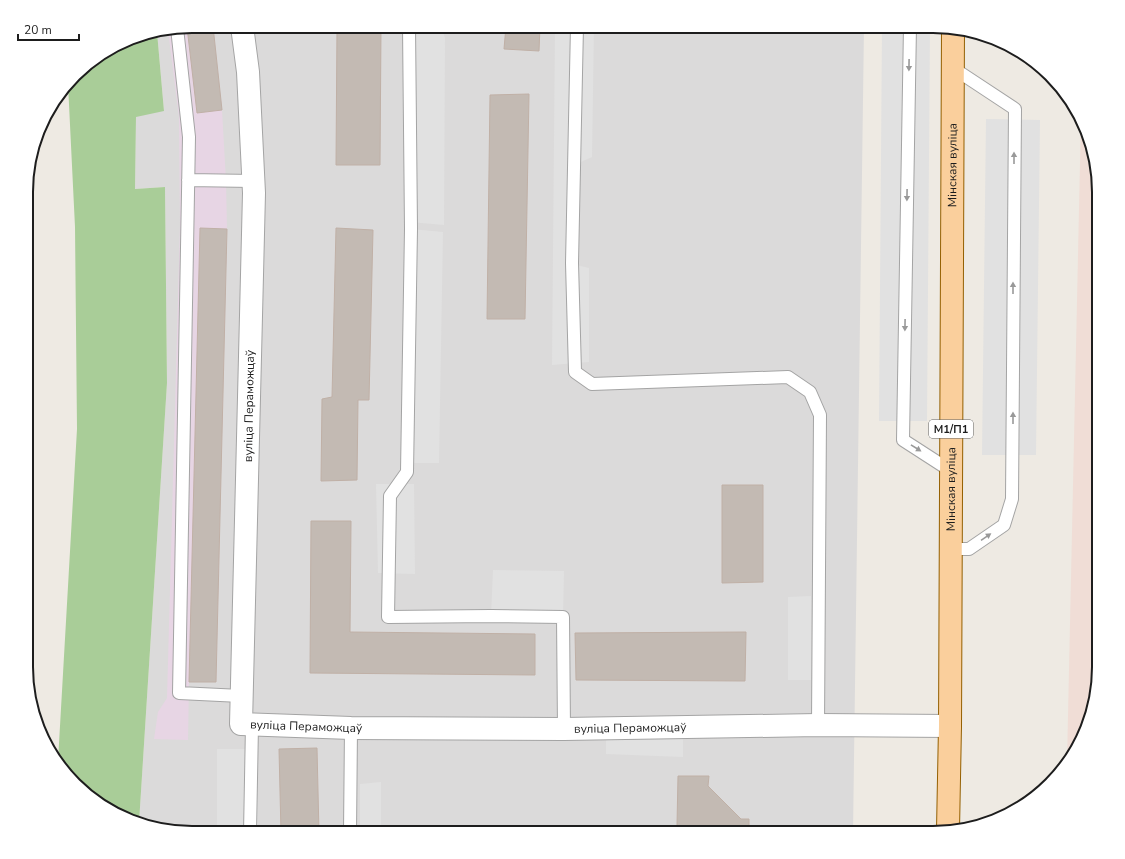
<svg xmlns="http://www.w3.org/2000/svg" width="1125" height="859" font-family="'Nunito Sans',sans-serif">
<rect width="100%" height="100%" fill="#eeeae3"/>
<!-- residential -->
<path fill="#dbdada" d="M 192,26 L 864,26 L 853,833 L 181,833 L 139,823 L 167,383 L 165,187 L 135,189 L 136,116 L 164,110 L 157,32 Z"/>
<!-- industrial -->
<path fill="#e7d5e4" d="M 192,26 L 213,26 L 222,110 L 226,181 L 227,229 L 216,682 L 189,682 L 188,740 L 154,739 L 158,712 L 167,698 L 180,225 L 179,117 L 168,30 Z"/>
<!-- military -->
<path fill="#f0ddd6" d="M 1081,117 L 1082,119 L 1099,191 L 1099,678 L 1086,731 L 1067,762 Z"/>
<!-- forest -->
<path fill="#a9cd98" d="M 157,32 L 164,111 L 136,117 L 135,189 L 165,187 L 167,383 L 139,823 L 128,820 L 83,792 L 58,761 L 77,429 L 75,227 L 68,84 L 83,67 L 138,35 Z"/>
<!-- parking -->
<path fill="#e1e1e1" d="M 409,26 L 441,26 L 445,38 L 444,225 L 410,222 Z
M 555,26 L 594,26 L 592,157 L 574,165 L 572,264 L 589,268 L 589,362 L 552,365 Z
M 882,26 L 930,26 L 927,421 L 879,421 Z
M 986,119 L 1040,120 L 1036,455 L 982,455 Z
M 411,229 L 443,232 L 439,463 L 407,463 Z
M 376,484 L 414,484 L 415,574 L 378,573 Z
M 493,570 L 564,571 L 563,617 L 491,616 Z
M 811,596 L 811,680 L 788,680 L 788,597 Z
M 606,734 L 683,734 L 683,757 L 606,754 Z
M 217,749 L 258,749 L 258,833 L 217,833 Z
M 381,782 L 381,833 L 360,833 L 360,784 Z"/>
<!-- building -->
<path fill="#c3bab3" stroke="#c0b0a6" d="M 192,26 L 213,26 L 222,110 L 197,113 L 187,27 Z
M 337,26 L 381,26 L 380,165 L 336,165 Z
M 506,26 L 540,26 L 539,51 L 504,49 Z
M 529,94 L 525,319 L 487,319 L 490,95 Z
M 1095,173 L 1099,191 L 1099,287 L 1097,287 Z
M 200,228 L 227,229 L 216,682 L 189,682 Z
M 336,228 L 373,230 L 369,400 L 358,400 L 357,480 L 321,481 L 322,399 L 332,397 Z
M 722,485 L 763,485 L 763,582 L 722,583 Z
M 311,521 L 351,521 L 350,632 L 535,634 L 535,675 L 310,673 Z
M 746,632 L 745,681 L 576,680 L 575,633 Z
M 317,748 L 319,833 L 281,833 L 279,749 Z
M 678,776 L 709,776 L 708,786 L 741,819 L 749,819 L 749,833 L 684,833 L 677,825 Z"/>
<g fill="none" stroke-linecap="round" stroke-linejoin="round">
<!-- lane casing -->
<g stroke="#a4a4a4" stroke-width="14">
<path id="lane" d="M 409,26 L 411,229 L 407,472 L 390,496 L 388,617 L 491,616 L 563,617 L 564,729
M 577,26 L 572,263 L 575,372 L 592,384 L 788,377 L 810,392 L 820,415 L 818,725
M 910,26 L 903,440 L 951,471
M 177,28 L 189,137 L 179,693 L 241,696
M 188,180 L 253,181
M 951,549 L 969,549 L 1004,525 L 1012,499 L 1015,109 L 953,68
M 250,833 L 252,725
M 350,833 L 351,728"/>
</g>
<!-- street casing -->
<g stroke="#a4a4a4" stroke-width="24">
<g id="street">
<path id="s1" d="M 242,26 L 248,72 L 254,193 L 241,724 L 351,728 L 564,729 L 818,725 L 950,726"/>
</g>
</g>
<!-- primary casing -->
<g stroke="#946002" stroke-width="24">
<g id="primary">
<path id="s2" d="M 948,830 L 950,726 L 953,28"/>
</g>
</g>
<!-- lane -->
<use href="#lane" stroke="#fff" stroke-width="12"/>
<!-- street -->
<use href="#street" stroke="#fff" stroke-width="22"/>
<!-- primary -->
<use href="#primary" stroke="#facf9c" stroke-width="22"/>
</g>
<!-- one-way arrows -->
<defs><path id="oneway-solid" d="M-6-.8H1V-3.2L6.5 0L1 3.2V.8H-6Z"/></defs>
<g fill="#999">
<use href="#oneway-solid" transform="translate(909 65) rotate(91)"/>
<use href="#oneway-solid" transform="translate(1014 158) rotate(-90)"/>
<use href="#oneway-solid" transform="translate(907 195) rotate(91)"/>
<use href="#oneway-solid" transform="translate(1013 288) rotate(-90)"/>
<use href="#oneway-solid" transform="translate(905 325) rotate(91)"/>
<use href="#oneway-solid" transform="translate(1013 418) rotate(-90)"/>
<use href="#oneway-solid" transform="translate(916 448) rotate(32)"/>
<use href="#oneway-solid" transform="translate(986 537) rotate(-34)"/>
</g>
<g text-anchor="middle" dominant-baseline="central" stroke-width="4" stroke-linejoin="round" paint-order="stroke">
<!-- shield labels -->
<rect fill="#fff" stroke="#616161" stroke-width="1" x="929" y="420" width="44" height="18" rx="3"/>
<g font-size="11" font-weight="bold" fill="#1d1d1d">
<text x="951" y="429">М1/П1</text>
</g>
<!-- street labels -->
<g font-size="12" fill="#1d1d1d" stroke="#fff">
<text stroke="none"><textPath href="#s2" startOffset="665">Мінская вуліца</textPath></text>
<text transform="translate(249 406) rotate(-89)">вуліца Пераможцаў</text>
<text stroke="none"><textPath href="#s2" startOffset="341">Мінская вуліца</textPath></text>
<text stroke="none"><textPath href="#s1" startOffset="764">вуліца Пераможцаў</textPath></text>
<text stroke="none"><textPath href="#s1" startOffset="1088">вуліца Пераможцаў</textPath></text>
</g>
</g>
<!-- crop -->
<path d="M0 0H1125V859H0ZM192 33H933A159 159 0 0 1 1092 192V667A159 159 0 0 1 933 826H192A159 159 0 0 1 33 667V192A159 159 0 0 1 192 33Z" fill="#fff" fill-rule="evenodd"/>
<path fill="none" stroke="#1d1d1d" stroke-width="2" d="M192 33H933A159 159 0 0 1 1092 192V667A159 159 0 0 1 933 826H192A159 159 0 0 1 33 667V192A159 159 0 0 1 192 33Z"/>
<!-- scale -->
<path d="M18 34v6h61v-6" fill="none" stroke="#1d1d1d" stroke-width="2"/>
<text x="24" y="34" font-size="12" fill="#1d1d1d" stroke="#ffffff" stroke-width="3" paint-order="stroke">20 m</text>
</svg>
